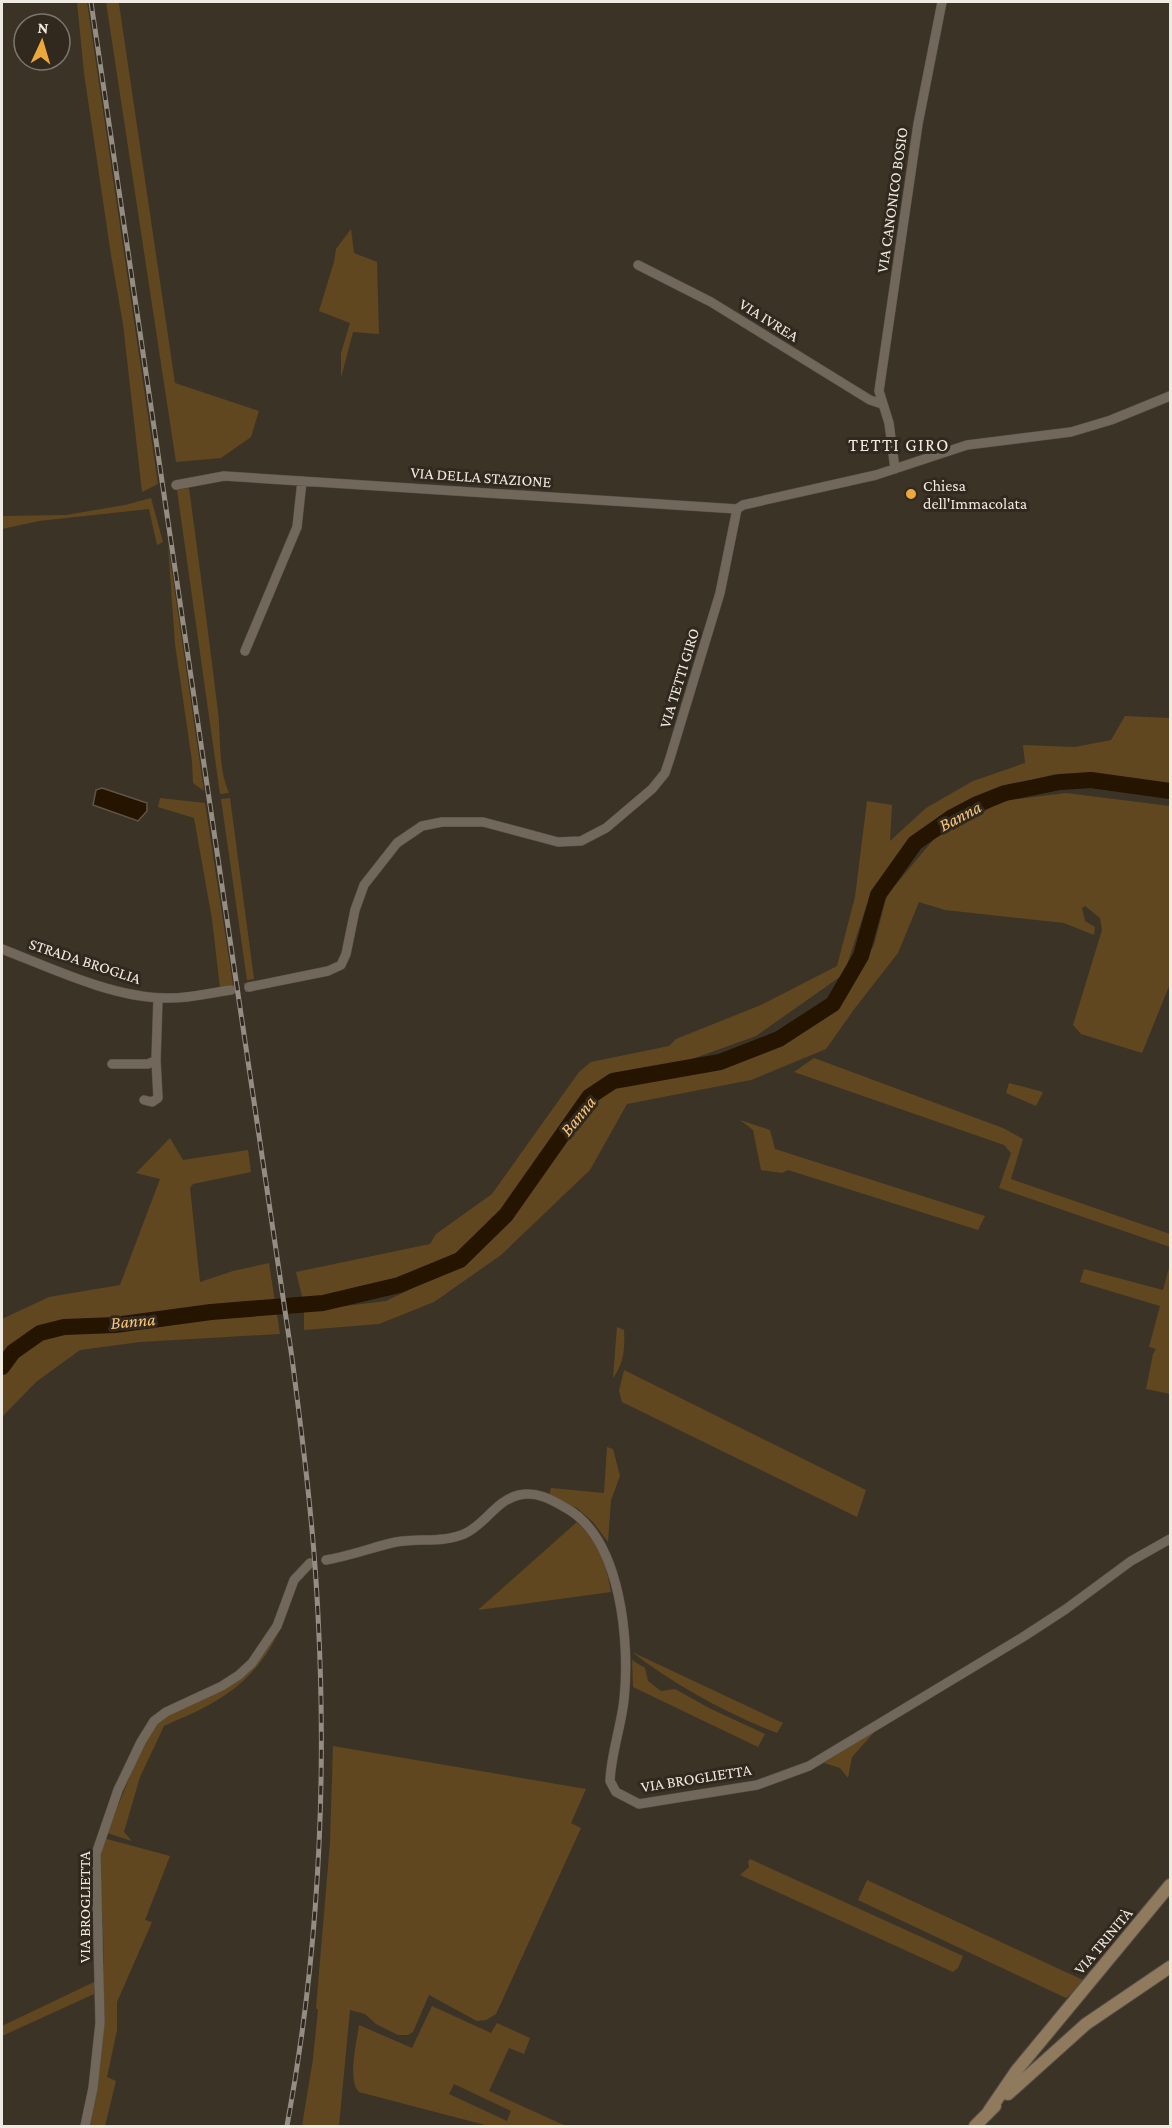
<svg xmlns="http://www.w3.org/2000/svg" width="1172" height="2128" font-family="'Crimson Pro',serif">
<rect width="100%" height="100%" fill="#3c3327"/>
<!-- green -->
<path fill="#614720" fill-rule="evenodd" d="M 77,2 L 87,2 L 158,484 L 142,492 L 123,324 L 111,255 L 84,73 Z
M 106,2 L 118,2 L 119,4 L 175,383 L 259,411 L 251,437 L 221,458 L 176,462 Z
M 351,229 L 354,253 L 377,262 L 379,334 L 353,332 L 341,378 L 341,353 L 350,323 L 319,311 L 334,262 L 336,249 Z
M 189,488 C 199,563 209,637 218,712 C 221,738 218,769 229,793 L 220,794 L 177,490 Z
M 151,498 L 163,542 L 157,545 L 149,509 L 39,521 L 2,529 L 2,517 L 4,516 L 66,515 L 125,505 Z
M 168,545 L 204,791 L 193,783 L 192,761 L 175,644 Z
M 1125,716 L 1170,718 L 1170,786 L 1160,787 L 1105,778 L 1055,774 L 1001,788 L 950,810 L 914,838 L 877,886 L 866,907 L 844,974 L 756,1036 L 681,1063 L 610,1075 L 586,1095 L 504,1209 L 461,1252 L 400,1282 L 303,1300 L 296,1272 L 430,1244 L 436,1234 L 492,1194 L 579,1072 L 591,1062 L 669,1046 L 676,1039 L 761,1005 L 837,966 L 855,897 L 867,801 L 892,805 L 890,841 L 926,808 L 973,781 L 1025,763 L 1023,745 L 1075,747 L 1111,740 Z
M 1066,793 L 1170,806 L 1170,984 L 1142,1053 L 1081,1034 L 1073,1025 L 1102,930 L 1100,918 L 1085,906 L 1082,908 L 1085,921 L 1095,927 L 1094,935 L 1064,923 L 945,910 L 919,902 L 898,953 L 855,1008 L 826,1049 L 751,1080 L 627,1104 L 590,1170 L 501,1255 L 434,1302 L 379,1324 L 304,1330 L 304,1311 L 386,1301 L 461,1265 L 507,1222 L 592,1104 L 613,1087 L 719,1069 L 779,1045 L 838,1008 L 874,945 L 887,895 L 934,839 L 1003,801 Z
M 160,798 L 205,803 L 233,985 L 220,988 L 212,919 L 194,818 L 158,807 Z
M 230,798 L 254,979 L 247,980 L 221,799 Z
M 814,1058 L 1003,1128 L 1023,1139 L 1011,1179 L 1170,1234 L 1170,1247 L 999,1188 L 1011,1153 L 1004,1145 L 794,1072 Z
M 1009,1083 L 1043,1092 L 1036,1106 L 1006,1093 Z
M 740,1120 L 770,1130 L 775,1149 L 985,1216 L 978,1230 L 788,1170 L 782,1173 L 761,1170 L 753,1130 Z
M 170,1138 L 183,1160 L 248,1150 L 251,1172 L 193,1184 L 190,1188 L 200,1282 L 233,1271 L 269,1263 L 280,1334 L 140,1342 L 80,1350 L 36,1382 L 2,1417 L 2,1319 L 49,1297 L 120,1285 L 160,1179 L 136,1173 Z
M 1169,1268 L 1170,1268 L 1170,1394 L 1146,1389 L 1153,1354 L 1156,1349 L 1149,1347 L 1160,1306 L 1080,1282 L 1084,1269 L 1163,1290 Z
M 617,1327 L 624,1330 C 625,1349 624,1363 613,1378 Z
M 624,1370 L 866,1490 L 857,1517 L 622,1402 L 619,1391 Z
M 607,1447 L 613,1449 L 620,1476 L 611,1500 L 608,1542 L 593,1522 L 577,1508 L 549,1496 L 551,1488 L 604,1493 Z
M 577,1522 C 601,1547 605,1558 611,1592 L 478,1610 Z
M 284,1621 C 267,1660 245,1686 207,1706 C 193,1714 178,1719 164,1726 L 140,1777 L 124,1832 L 132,1841 L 107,1833 L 148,1732 L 166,1715 L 250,1668 Z
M 632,1652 L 783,1723 L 777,1733 C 726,1713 676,1686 632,1652 Z
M 632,1660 L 645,1668 L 648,1681 L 661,1691 L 675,1689 L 709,1708 L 765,1734 L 758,1747 L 633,1687 Z
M 877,1729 L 852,1757 L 848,1778 L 840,1768 L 824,1763 Z
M 333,1746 L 586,1789 L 571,1823 L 581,1828 L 496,2014 L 486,2020 L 477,2021 L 429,1995 L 413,2032 L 408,2035 L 398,2035 L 376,2024 L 365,2014 L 350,2010 L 339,2126 L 302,2126 L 313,2059 L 318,2010 L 316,2008 L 330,1843 Z
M 103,1838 L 170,1856 L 145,1920 L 152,1922 L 117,2002 L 117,2030 L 107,2077 L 116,2081 L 105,2126 L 88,2126 C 106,2063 105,1995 103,1930 C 102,1899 98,1868 103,1838 Z
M 750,1859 L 963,1956 L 958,1968 L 953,1972 L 740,1875 L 749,1867 L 748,1862 Z
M 867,1880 L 1085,1981 L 1066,1998 L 858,1900 Z
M 94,1982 L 94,1994 L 2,2036 L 2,2026 Z
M 432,2006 L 491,2033 L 497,2023 L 530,2038 L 524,2054 L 509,2048 L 489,2091 L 566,2126 L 489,2126 L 359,2092 C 347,2080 357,2041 359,2025 L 412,2048 ZM 454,2084 L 511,2111 L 507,2121 L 449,2094 Z"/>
<!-- water -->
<path fill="#241400" stroke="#615444" stroke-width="1.5" d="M 102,788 L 147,803 L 147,811 L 138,821 L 93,805 L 96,790 Z"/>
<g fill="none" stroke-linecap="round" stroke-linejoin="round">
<!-- river -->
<path stroke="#241400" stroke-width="16" d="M 2,1367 L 13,1352 L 40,1333 L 64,1327 L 115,1325 L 211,1312 L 323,1303 L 399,1285 L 460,1260 L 506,1215 L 589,1097 L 613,1081 L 720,1062 L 779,1039 L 833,1004 L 861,956 L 878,895 L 915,843 L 952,817 L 975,805 L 1005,793 L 1060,782 L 1091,780 L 1170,791"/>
<!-- street-tunnel -->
<path stroke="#574e43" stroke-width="9" stroke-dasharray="9 4.5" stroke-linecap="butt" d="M 231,990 L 249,987"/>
<!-- street casing -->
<g stroke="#585147" stroke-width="10">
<path id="street" d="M 638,265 L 711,302 L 870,400 L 882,404
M 895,469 L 889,423 L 879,391 L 918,124 L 942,2
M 176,485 L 224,476 L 737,509
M 245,651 L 297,527 L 302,481
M 2,949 C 51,968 113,998 166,998 C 187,999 209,993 231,990
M 249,987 L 328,971 L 341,965 L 346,954 L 355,910 L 364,885 L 397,843 L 422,826 L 442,822 L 483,822 L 558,842 L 581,841 L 606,828 L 652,789 L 665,773 L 670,758 L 720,593 L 737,509 L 743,505 L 876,475 L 967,445 L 1071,432 L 1111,420 L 1170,396
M 112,1064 L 148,1064 L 156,1060
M 144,1100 L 152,1102 L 158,1098 L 156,1060 L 158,998
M 326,1560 C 350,1556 373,1547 396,1542 C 419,1538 443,1543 464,1534 C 485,1525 496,1500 519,1495 C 537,1491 552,1500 566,1508 C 622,1539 630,1644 624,1700 C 621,1727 611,1754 610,1781 L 616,1792 L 639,1804 L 757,1785 L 809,1766 L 1023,1637 L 1066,1609 L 1131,1561 L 1170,1539
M 85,2126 L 93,2088 L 100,2023 L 96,1854 L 118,1790 L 141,1742 L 154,1721 L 166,1712 L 222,1686 L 239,1675 L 252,1663 L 277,1626 L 294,1580 L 310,1563"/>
</g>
<!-- secondary casing -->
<g stroke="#585147" stroke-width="14">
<path id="secondary" d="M 1008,2094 L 1086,2024 L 1170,1967
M 989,2111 L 1017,2070 L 1170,1885
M 975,2126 L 995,2106"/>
</g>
<!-- street -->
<use href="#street" stroke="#71675a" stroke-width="9"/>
<!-- secondary -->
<use href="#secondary" stroke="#8f7a5d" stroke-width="12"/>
<!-- rail casing -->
<g stroke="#948d83" stroke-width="5">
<path id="rail" d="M 91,2 L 292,1358 C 303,1443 314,1529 318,1615 C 327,1785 318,1959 287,2126"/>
</g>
<!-- rail -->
<use href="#rail" stroke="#31291e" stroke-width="3" stroke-dasharray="9" stroke-linecap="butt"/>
</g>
<!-- markers -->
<circle fill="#eda83b" stroke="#31291e" stroke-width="2" cx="911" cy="494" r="6"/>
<g text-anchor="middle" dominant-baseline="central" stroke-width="6" stroke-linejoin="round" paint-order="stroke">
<!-- street labels -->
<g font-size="16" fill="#efeae2" stroke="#31291e">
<text transform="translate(892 200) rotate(-82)">VIA CANONICO BOSIO</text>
<text transform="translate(769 320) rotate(32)">VIA IVREA</text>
<text transform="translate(481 477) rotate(4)">VIA DELLA STAZIONE</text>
<text transform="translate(679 678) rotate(-73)">VIA TETTI GIRO</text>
<text transform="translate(85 961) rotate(18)">STRADA BROGLIA</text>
<text transform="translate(696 1778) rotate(-9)">VIA BROGLIETTA</text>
<text transform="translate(84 1907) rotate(-90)">VIA BROGLIETTA</text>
<text transform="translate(1103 1941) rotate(-50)">VIA TRINITÀ</text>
</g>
<!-- poi labels -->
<g font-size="16" fill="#efeae2" stroke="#31291e" text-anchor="start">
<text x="923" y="485">Chiesa<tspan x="923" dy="18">dell'Immacolata</tspan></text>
</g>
<!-- neighbourhood labels -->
<g font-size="18" letter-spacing="1.5" fill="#efeae2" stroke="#31291e">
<text x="899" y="445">TETTI GIRO</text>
</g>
<!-- water labels -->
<g font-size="18" font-style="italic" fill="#fbc57b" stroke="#31291e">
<text transform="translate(960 816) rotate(-28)">Banna</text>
<text transform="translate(578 1116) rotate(-51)">Banna</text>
<text transform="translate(133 1321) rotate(-5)">Banna</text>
</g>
</g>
<!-- border -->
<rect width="1172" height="2128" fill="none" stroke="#efeae2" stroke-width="6"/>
<!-- north arrow -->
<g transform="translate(42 42) rotate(4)"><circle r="28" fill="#31291e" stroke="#7d766c" stroke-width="1.5"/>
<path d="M0-4.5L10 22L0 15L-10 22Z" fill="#eda83b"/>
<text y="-9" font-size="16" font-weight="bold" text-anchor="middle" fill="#efeae2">N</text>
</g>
</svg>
